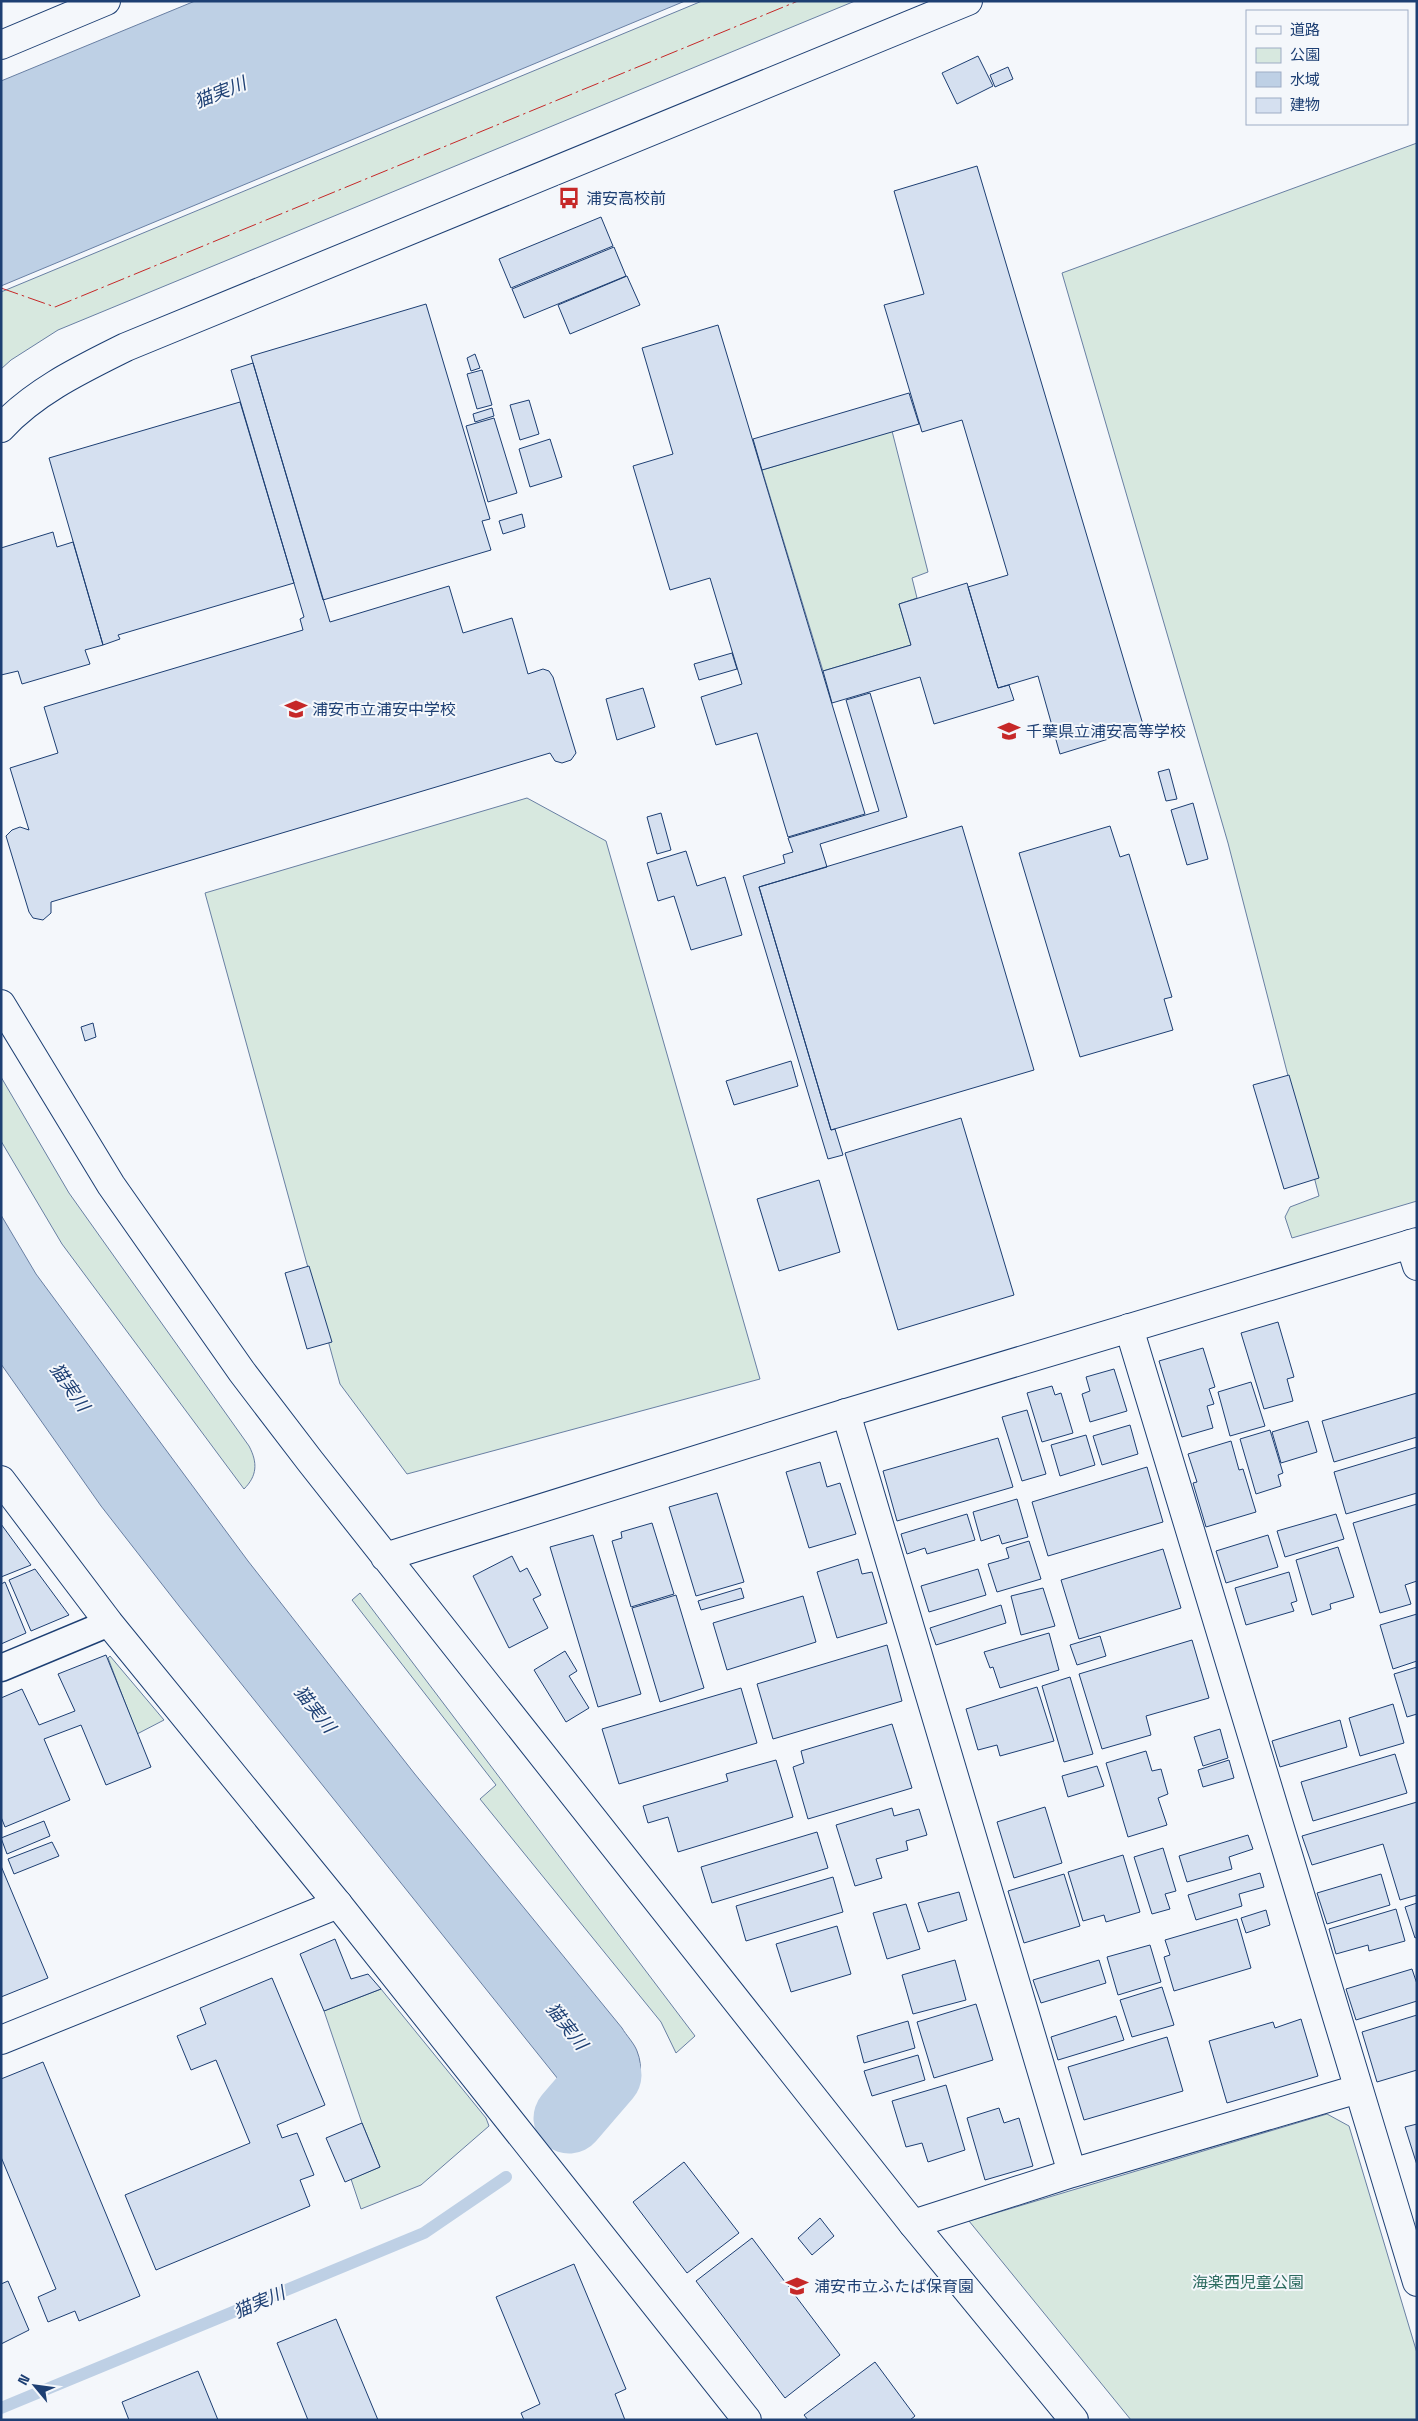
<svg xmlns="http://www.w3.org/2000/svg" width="1418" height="2421" font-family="'Space Grotesk','Noto Sans JP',sans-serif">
<rect width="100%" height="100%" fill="#f4f7fb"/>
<!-- green -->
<path fill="#d7e8df" stroke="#687fa3" d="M 702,1 L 855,1 L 58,330 L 11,360 L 1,369 L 1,292 Z
M 1417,143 L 1417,1201 L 1292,1238 L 1285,1217 L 1290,1207 L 1319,1196 L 1228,843 L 1062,273 Z
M 892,431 L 928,572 L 912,578 L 917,598 L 899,604 L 911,645 L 823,671 L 762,470 Z
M 527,798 L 606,841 L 760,1379 L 407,1474 L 340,1384 L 205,893 Z
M 1,1077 L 69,1193 L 249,1446 C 258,1463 257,1476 244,1489 L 62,1244 L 1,1141 Z
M 360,1593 L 695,2036 L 676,2053 L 661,2022 L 480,1799 L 496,1785 L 352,1600 Z
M 110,1656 L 164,1720 L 137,1734 L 108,1658 Z
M 381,1989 L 486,2118 L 489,2126 L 421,2185 L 361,2209 L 351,2179 L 380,2167 L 362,2123 L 324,2011 Z
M 1327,2114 L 1349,2126 L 1417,2353 L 1417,2420 L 1131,2420 L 969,2221 Z"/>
<!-- water -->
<path fill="#bed0e5" stroke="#687fa3" d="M 195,1 L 685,1 L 1,286 L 1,81 Z
M 1,1215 L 36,1274 L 248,1561 L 414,1773 L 622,2028 C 626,2035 634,2043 637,2051 C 651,2086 620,2111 596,2131 L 562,2084 L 179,1606 L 101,1506 L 1,1364 Z"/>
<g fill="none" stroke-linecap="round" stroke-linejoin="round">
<!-- stream -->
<path stroke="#bed0e5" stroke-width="12" d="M 1,2408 L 424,2233 L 506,2177"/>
<!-- river -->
<path stroke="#bed0e5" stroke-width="71" d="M 569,2118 L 606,2075 L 572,2032"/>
</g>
<!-- building -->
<path fill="#d5e0f0" stroke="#1d3f73" d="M 978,56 L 993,86 L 957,104 L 942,73 Z
M 1008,67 L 1013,79 L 995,87 L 990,75 Z
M 977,166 L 1144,728 L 1060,754 L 1038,676 L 998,688 L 968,587 L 1008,575 L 962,420 L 922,432 L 884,305 L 924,294 L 894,191 Z
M 601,217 L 613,246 L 511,288 L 499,259 Z
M 614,247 L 626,276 L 524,318 L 512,289 Z
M 627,276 L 640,305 L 570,334 L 558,305 Z
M 426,304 L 490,519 L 482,521 L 491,550 L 323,600 L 251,356 Z
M 718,325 L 865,814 L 788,837 L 757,733 L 716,745 L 701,697 L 742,684 L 710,578 L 670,590 L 633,466 L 673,454 L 642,348 Z
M 475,354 L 480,368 L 471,371 L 467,358 Z
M 253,363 L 330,622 L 449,586 L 463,633 L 512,618 L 528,674 L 543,669 L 549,671 L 553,677 L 576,753 L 571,760 L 562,763 L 555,761 L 550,753 L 51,902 L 51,913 L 43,920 L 33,918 L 29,912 L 6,836 L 12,830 L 20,827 L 29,830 L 10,768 L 58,753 L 44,707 L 303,630 L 300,619 L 304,617 L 231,370 Z
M 482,370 L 492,405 L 477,409 L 467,374 Z
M 909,393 L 919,424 L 762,470 L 753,439 Z
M 529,400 L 539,434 L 520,440 L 510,405 Z
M 240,402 L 294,583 L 118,635 L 120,639 L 103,645 L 49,458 Z
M 492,408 L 494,416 L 475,422 L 473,414 Z
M 494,418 L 517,493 L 488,502 L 466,426 Z
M 550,439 L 562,477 L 530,487 L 519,449 Z
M 522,514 L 525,527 L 503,534 L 499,521 Z
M 53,532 L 57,547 L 73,542 L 103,645 L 85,650 L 90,664 L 22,684 L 18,671 L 1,675 L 1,548 Z
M 967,583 L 998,688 L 1009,685 L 1014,700 L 934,724 L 920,677 L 832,703 L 823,671 L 911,645 L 899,604 Z
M 732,653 L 737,669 L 699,680 L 694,664 Z
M 643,688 L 655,727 L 617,740 L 606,699 Z
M 870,693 L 907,817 L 820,844 L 827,867 L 759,887 L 831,1130 L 835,1129 L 843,1155 L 828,1159 L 743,876 L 785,863 L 783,855 L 793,852 L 788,838 L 879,811 L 846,700 Z
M 1169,769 L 1177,799 L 1166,801 L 1158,772 Z
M 1193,803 L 1208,859 L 1187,865 L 1171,810 Z
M 661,813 L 671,850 L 657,854 L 647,817 Z
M 962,826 L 1034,1070 L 831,1130 L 759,887 Z
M 1110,826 L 1120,857 L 1129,854 L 1172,997 L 1164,999 L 1173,1030 L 1080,1057 L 1019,853 Z
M 686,851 L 697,886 L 725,877 L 742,935 L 691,950 L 674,896 L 658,901 L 647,863 Z
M 93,1023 L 96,1037 L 85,1041 L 81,1027 Z
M 791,1061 L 798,1086 L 734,1105 L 726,1081 Z
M 1289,1075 L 1319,1178 L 1284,1189 L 1253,1085 Z
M 961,1118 L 1014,1295 L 898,1330 L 845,1153 Z
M 819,1180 L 840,1252 L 779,1271 L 757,1199 Z
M 309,1266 L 332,1342 L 307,1349 L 285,1273 Z
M 1278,1322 L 1294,1377 L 1287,1379 L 1293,1401 L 1264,1409 L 1241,1333 Z
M 1203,1348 L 1215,1387 L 1209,1389 L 1214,1404 L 1207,1406 L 1213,1428 L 1182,1437 L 1159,1361 Z
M 1114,1369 L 1127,1411 L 1090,1422 L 1082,1394 L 1090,1391 L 1086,1377 Z
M 1251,1382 L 1265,1426 L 1230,1436 L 1218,1392 Z
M 1052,1386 L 1055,1395 L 1061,1393 L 1073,1433 L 1042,1442 L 1027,1393 Z
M 1417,1393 L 1417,1437 L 1334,1462 L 1322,1421 Z
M 1027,1410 L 1046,1474 L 1022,1481 L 1002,1417 Z
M 1308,1421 L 1317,1452 L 1281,1463 L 1272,1432 Z
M 1130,1425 L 1138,1454 L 1102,1465 L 1093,1436 Z
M 1270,1430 L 1283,1473 L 1278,1475 L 1281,1486 L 1256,1494 L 1240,1439 Z
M 1086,1435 L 1095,1465 L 1060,1476 L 1051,1445 Z
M 998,1438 L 1013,1487 L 897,1521 L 883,1471 Z
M 1231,1441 L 1239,1470 L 1243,1469 L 1256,1512 L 1206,1527 L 1193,1483 L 1197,1482 L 1188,1454 Z
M 1417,1447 L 1417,1493 L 1346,1514 L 1334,1472 Z
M 820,1462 L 827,1487 L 840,1483 L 856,1534 L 809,1548 L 786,1472 Z
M 1147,1467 L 1163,1522 L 1048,1556 L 1032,1502 Z
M 717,1493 L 744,1582 L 696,1596 L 669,1507 Z
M 1017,1499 L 1028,1537 L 1002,1544 L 999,1535 L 981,1541 L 973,1512 Z
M 1417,1504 L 1417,1581 L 1405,1585 L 1411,1604 L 1380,1613 L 1353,1523 Z
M 967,1514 L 975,1540 L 927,1554 L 925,1548 L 907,1554 L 901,1534 Z
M 1336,1514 L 1344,1539 L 1285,1557 L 1277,1531 Z
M 652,1523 L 674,1594 L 631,1607 L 612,1541 L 622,1538 L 621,1532 Z
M 1,1524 L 31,1565 L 1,1577 Z
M 593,1535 L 641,1694 L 598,1707 L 550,1547 Z
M 1268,1535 L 1278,1567 L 1226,1583 L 1216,1551 Z
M 1029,1541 L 1041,1579 L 997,1592 L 988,1564 L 1009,1558 L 1006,1548 Z
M 1338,1547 L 1354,1597 L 1330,1604 L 1331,1609 L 1312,1615 L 1296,1560 Z
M 1163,1549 L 1181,1608 L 1079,1639 L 1061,1580 Z
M 512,1556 L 520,1572 L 527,1568 L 541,1595 L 533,1599 L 548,1628 L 509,1648 L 473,1576 Z
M 858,1559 L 862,1574 L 872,1572 L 887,1623 L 837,1638 L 817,1572 Z
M 35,1569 L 69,1615 L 31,1631 L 9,1580 Z
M 978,1569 L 986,1595 L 929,1612 L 921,1586 Z
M 1289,1572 L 1297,1601 L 1291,1603 L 1294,1611 L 1246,1625 L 1235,1588 Z
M 5,1582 L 26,1633 L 1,1644 L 1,1584 Z
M 741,1588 L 744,1598 L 701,1610 L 698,1601 Z
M 1043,1588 L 1055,1626 L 1021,1635 L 1011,1596 Z
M 676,1595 L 704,1688 L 660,1702 L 632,1608 Z
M 803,1596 L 816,1642 L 727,1670 L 713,1623 Z
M 1001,1605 L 1006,1623 L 936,1645 L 930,1628 Z
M 1417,1614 L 1417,1661 L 1393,1669 L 1380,1625 Z
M 1049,1633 L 1059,1670 L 1000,1688 L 993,1667 L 990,1668 L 984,1652 Z
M 1100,1636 L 1106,1656 L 1077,1665 L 1070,1645 Z
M 1192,1640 L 1209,1698 L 1146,1716 L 1151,1735 L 1102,1749 L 1079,1674 Z
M 887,1645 L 902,1701 L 773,1739 L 757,1684 Z
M 565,1651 L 577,1671 L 569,1676 L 589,1708 L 566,1722 L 534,1670 Z
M 106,1655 L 151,1767 L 106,1785 L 81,1725 L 44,1739 L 70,1800 L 5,1827 L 1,1817 L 1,1698 L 22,1689 L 39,1725 L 75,1711 L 58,1674 Z
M 1417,1667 L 1417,1714 L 1407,1717 L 1394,1674 Z
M 1070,1677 L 1093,1754 L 1064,1762 L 1042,1686 Z
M 1037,1687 L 1054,1741 L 1000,1756 L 997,1745 L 978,1750 L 966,1709 Z
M 741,1688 L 757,1743 L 619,1784 L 602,1729 Z
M 1393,1704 L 1404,1743 L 1360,1756 L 1349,1718 Z
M 1340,1720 L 1347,1747 L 1280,1767 L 1272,1741 Z
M 892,1724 L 912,1788 L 808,1819 L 793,1767 L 804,1763 L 801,1751 Z
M 1220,1729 L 1228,1758 L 1203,1766 L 1194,1737 Z
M 1146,1751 L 1152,1771 L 1161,1769 L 1168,1794 L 1158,1798 L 1167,1825 L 1128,1837 L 1106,1763 Z
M 1395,1754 L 1407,1793 L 1313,1821 L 1301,1782 Z
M 776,1760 L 793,1817 L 678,1852 L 668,1817 L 648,1823 L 643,1806 L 728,1781 L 726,1774 Z
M 1229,1760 L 1234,1778 L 1203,1787 L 1198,1770 Z
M 1097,1766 L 1104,1786 L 1068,1797 L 1062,1776 Z
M 1417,1802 L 1417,1895 L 1400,1900 L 1383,1844 L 1312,1865 L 1302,1836 Z
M 1045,1807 L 1062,1863 L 1014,1878 L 997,1822 Z
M 892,1808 L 894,1816 L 919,1809 L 927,1835 L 906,1841 L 908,1850 L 876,1859 L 882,1878 L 855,1886 L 836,1825 Z
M 44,1821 L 50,1836 L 7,1854 L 1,1838 Z
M 817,1832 L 828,1868 L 712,1903 L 701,1867 Z
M 1248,1835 L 1253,1849 L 1229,1857 L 1232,1869 L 1187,1882 L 1179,1856 Z
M 52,1842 L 59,1856 L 14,1874 L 8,1859 Z
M 1163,1848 L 1176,1891 L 1165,1894 L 1170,1909 L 1152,1914 L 1134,1857 Z
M 1123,1855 L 1140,1912 L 1106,1922 L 1104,1915 L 1083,1921 L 1068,1872 Z
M 1,1866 L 48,1978 L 1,1997 Z
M 1260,1873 L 1264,1887 L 1239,1894 L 1242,1906 L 1196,1920 L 1188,1895 Z
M 1064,1874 L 1080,1926 L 1024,1943 L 1008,1891 Z
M 1381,1874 L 1390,1905 L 1327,1924 L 1317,1893 Z
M 833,1877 L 843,1912 L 746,1941 L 736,1906 Z
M 959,1892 L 967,1920 L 928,1932 L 918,1903 Z
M 1417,1903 L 1417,1937 L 1415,1938 L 1405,1907 Z
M 906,1904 L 920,1949 L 887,1959 L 873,1913 Z
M 1396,1909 L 1405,1941 L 1369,1951 L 1368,1945 L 1336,1954 L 1329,1929 Z
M 1266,1910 L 1270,1925 L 1246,1933 L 1241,1918 Z
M 1237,1919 L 1251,1968 L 1174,1991 L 1164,1957 L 1170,1955 L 1165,1940 Z
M 837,1926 L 851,1974 L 791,1992 L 776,1944 Z
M 335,1939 L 351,1979 L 368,1974 L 381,1989 L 324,2011 L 300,1954 Z
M 1150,1945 L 1161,1982 L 1118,1995 L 1107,1957 Z
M 955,1960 L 966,2000 L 913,2014 L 902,1975 Z
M 1099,1960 L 1106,1983 L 1041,2003 L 1033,1980 Z
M 1412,1969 L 1417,1984 L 1417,2001 L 1356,2020 L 1346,1989 Z
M 272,1978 L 325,2105 L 277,2125 L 282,2138 L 297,2133 L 314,2175 L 300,2180 L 310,2206 L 156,2270 L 125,2195 L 250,2143 L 216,2060 L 191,2070 L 177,2036 L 206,2024 L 200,2008 Z
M 1162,1987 L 1174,2025 L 1132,2037 L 1120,2000 Z
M 976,2004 L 993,2060 L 934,2078 L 917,2022 Z
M 1417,2015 L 1417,2070 L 1377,2082 L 1362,2032 Z
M 1116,2016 L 1124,2040 L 1058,2060 L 1051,2037 Z
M 1301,2019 L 1318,2076 L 1227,2103 L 1209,2041 L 1273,2022 L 1275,2028 Z
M 908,2021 L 915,2048 L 864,2063 L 857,2036 Z
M 1167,2037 L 1183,2091 L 1084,2120 L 1068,2067 Z
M 918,2055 L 925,2080 L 872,2096 L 864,2071 Z
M 43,2062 L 140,2296 L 79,2321 L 75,2311 L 48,2322 L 38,2297 L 56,2289 L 1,2157 L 1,2079 Z
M 946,2085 L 965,2150 L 928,2162 L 922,2143 L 906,2147 L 892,2101 Z
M 999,2108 L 1004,2123 L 1019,2118 L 1033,2166 L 985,2180 L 967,2118 Z
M 362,2123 L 380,2167 L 345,2182 L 326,2138 Z
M 1417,2124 L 1417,2165 L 1405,2127 Z
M 684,2162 L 739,2233 L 687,2273 L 633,2202 Z
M 820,2218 L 834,2236 L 812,2255 L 798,2238 Z
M 752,2238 L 840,2355 L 785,2398 L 696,2281 Z
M 574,2264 L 626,2389 L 615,2394 L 625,2420 L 524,2420 L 521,2413 L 540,2404 L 496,2297 Z
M 8,2281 L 29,2330 L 1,2344 L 1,2284 Z
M 336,2319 L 378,2420 L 308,2420 L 277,2343 Z
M 875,2362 L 915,2416 L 910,2420 L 808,2420 L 804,2415 Z
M 198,2371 L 218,2420 L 129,2420 L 122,2402 Z"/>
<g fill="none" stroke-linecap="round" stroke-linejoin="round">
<!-- pedestrian casing -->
<g stroke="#1d3f73" stroke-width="29">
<path id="pedestrian" d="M 1,1668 L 109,1623"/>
</g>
<!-- minor casing -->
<g stroke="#1d3f73" stroke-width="30">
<path id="minor" d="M 1,45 L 106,1
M 1410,1244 L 1417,1266
M 1129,1328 L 1417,2282
M 846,1413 L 1072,2173
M 1,1480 L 109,1623 L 338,1904 L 747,2420
M 913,2224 L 1072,2173 L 1358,2089"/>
</g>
<!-- tertiary casing -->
<g stroke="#1d3f73" stroke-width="30">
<path id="tertiary" d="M 1,428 C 35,391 82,369 126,347 L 968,1
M 1,1004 L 111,1185 L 242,1372 L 310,1461 L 913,2224 L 1074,2420
M 385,1557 L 846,1413 L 1417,1242
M 1,2040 L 338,1904"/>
</g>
<!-- pedestrian -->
<use href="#pedestrian" stroke="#f4f7fb" stroke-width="26"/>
<!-- minor -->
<use href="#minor" stroke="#f4f7fb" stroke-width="28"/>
<!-- tertiary -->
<use href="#tertiary" stroke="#f4f7fb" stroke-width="28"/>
<!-- power -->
<path stroke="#c62828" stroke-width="1" stroke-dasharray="18 4 2.5 4" stroke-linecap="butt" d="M 1,288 L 55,307 L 798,1"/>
</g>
<!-- icons -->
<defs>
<g id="bus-bare" transform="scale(1.725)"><path d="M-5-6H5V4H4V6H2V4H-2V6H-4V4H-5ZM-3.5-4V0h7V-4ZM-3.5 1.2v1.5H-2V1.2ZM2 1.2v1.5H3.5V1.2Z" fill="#c62828" stroke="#f4f7fb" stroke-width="2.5" paint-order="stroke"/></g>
<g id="school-bare" transform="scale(1.725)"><path d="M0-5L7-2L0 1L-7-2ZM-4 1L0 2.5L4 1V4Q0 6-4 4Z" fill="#c62828" stroke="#f4f7fb" stroke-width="2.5" paint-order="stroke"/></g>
</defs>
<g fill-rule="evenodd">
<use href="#bus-bare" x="569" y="198"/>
<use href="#school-bare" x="296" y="709"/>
<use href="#school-bare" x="1009" y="731"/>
<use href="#school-bare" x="797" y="2286"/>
</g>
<g text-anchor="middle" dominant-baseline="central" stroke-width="4" stroke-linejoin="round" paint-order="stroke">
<!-- poi labels -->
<g font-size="16" fill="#1d3f73" stroke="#f4f7fb" text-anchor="start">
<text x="586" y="198">浦安高校前</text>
<text x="312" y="709">浦安市立浦安中学校</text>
<text x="1026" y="731">千葉県立浦安高等学校</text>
<text x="814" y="2286">浦安市立ふたば保育園</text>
</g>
<!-- park labels -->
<g font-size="16" fill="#2c6c60" stroke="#f4f7fb">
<text x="1248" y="2282">海楽西児童公園</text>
</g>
<!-- water labels -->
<g font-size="18" font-style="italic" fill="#1d3f73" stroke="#f4f7fb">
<text transform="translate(220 92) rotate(-22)">猫実川</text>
<text transform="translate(70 1387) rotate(55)">猫実川</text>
<text transform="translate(315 1709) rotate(52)">猫実川</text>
<text transform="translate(567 2026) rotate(52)">猫実川</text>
<text transform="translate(259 2302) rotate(-23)">猫実川</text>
</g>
</g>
<!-- border -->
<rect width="1418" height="2421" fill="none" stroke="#1d3f73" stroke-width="5"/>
<!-- legend -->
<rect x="1246" y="10" width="162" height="115" fill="#f4f7fb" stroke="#9eadc5"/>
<rect x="1256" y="26" width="25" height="8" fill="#f4f7fb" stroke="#9eadc5"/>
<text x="1290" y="35" font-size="15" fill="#1d3f73">道路</text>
<rect x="1256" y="48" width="25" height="15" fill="#d7e8df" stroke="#9eadc5"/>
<text x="1290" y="60" font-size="15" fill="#1d3f73">公園</text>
<rect x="1256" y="72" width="25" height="15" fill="#bed0e5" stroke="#9eadc5"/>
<text x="1290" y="85" font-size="15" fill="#1d3f73">水域</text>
<rect x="1256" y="98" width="25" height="15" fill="#d5e0f0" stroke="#9eadc5"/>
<text x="1290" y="110" font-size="15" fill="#1d3f73">建物</text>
<!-- north arrow -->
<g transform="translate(35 2386) rotate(299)" stroke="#f4f7fb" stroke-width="4" paint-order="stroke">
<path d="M0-4L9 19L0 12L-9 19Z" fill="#1d3f73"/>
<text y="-8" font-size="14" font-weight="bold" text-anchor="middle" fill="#1d3f73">N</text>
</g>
</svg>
